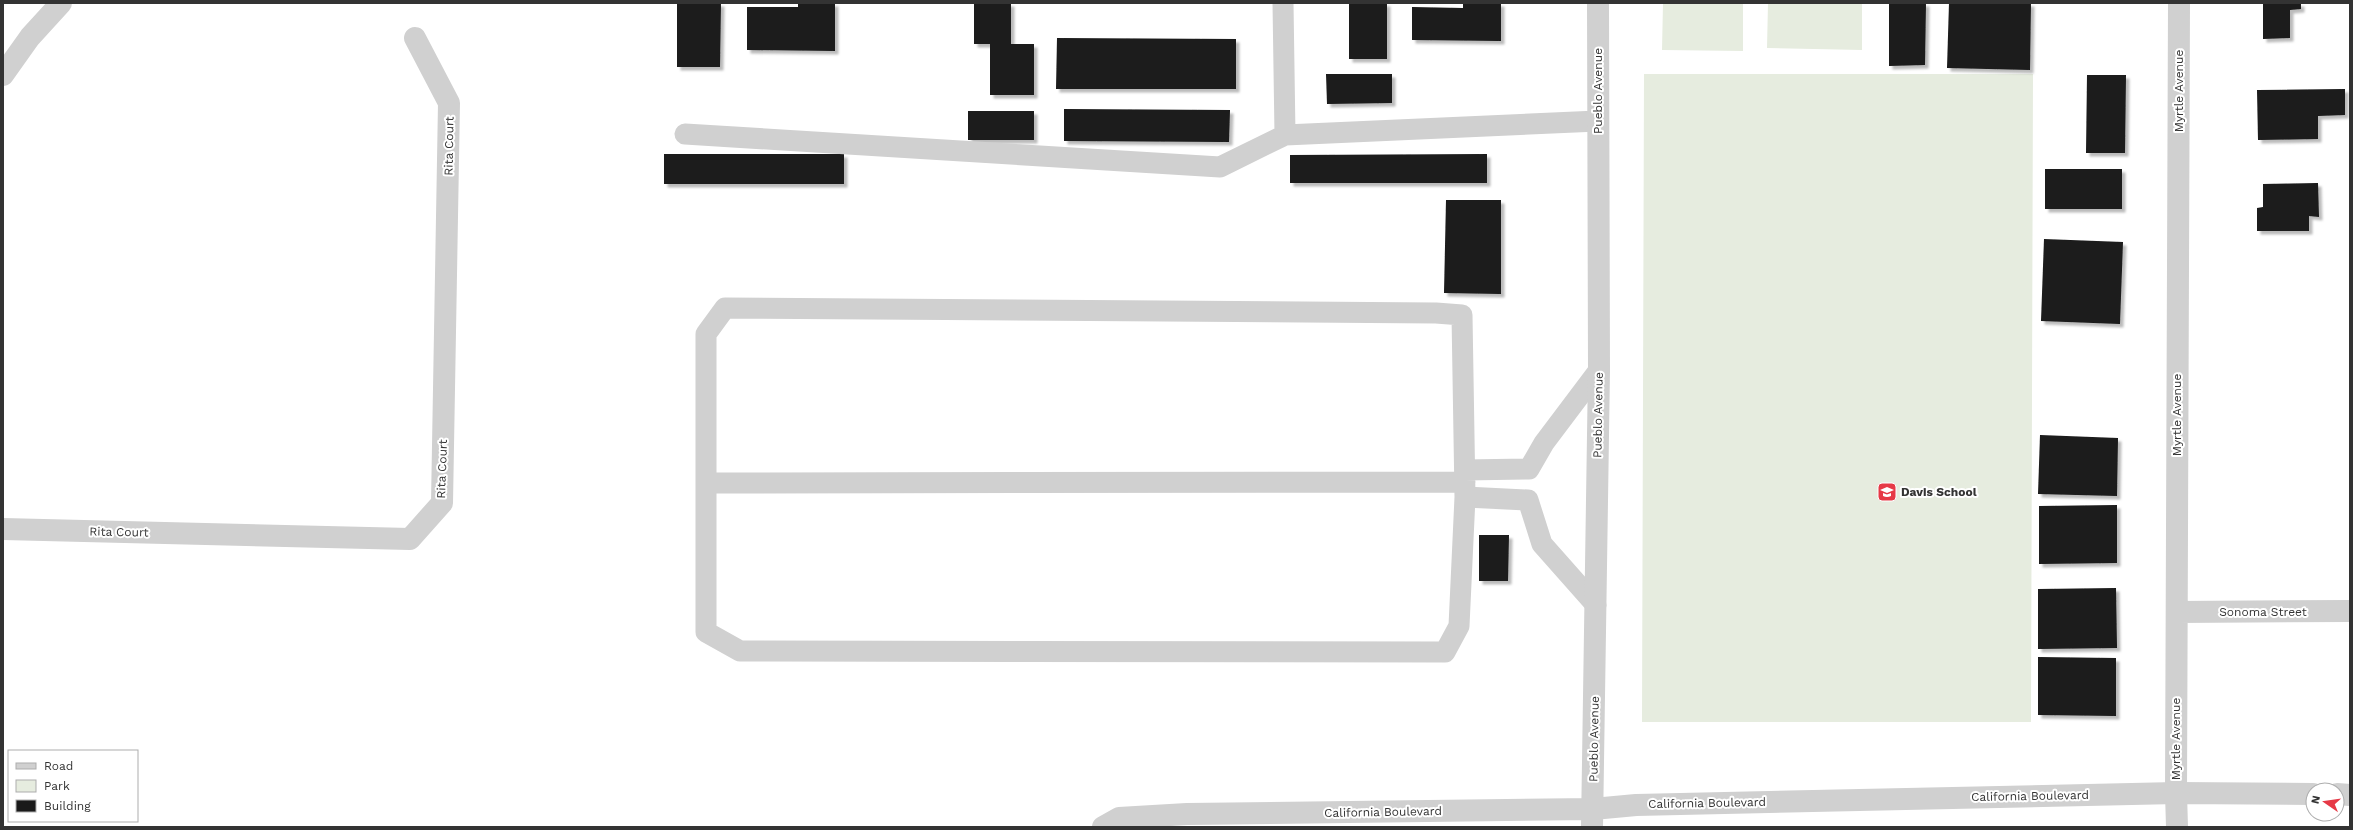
<svg xmlns="http://www.w3.org/2000/svg" width="2353" height="830" font-family="'Work Sans',sans-serif">
<defs>
<filter id="shadow"><feDropShadow dx="3.5" dy="3.5" stdDeviation="1" flood-color="#0004"/></filter>
</defs>
<rect width="100%" height="100%" fill="#fff"/>
<!-- green -->
<path fill="#e6ecdf" d="M 1663,3 L 1743,3 L 1743,51 L 1662,50 Z
M 1768,3 L 1862,3 L 1862,50 L 1767,48 Z
M 1644,74 L 2033,74 L 2031,722 L 1642,722 Z"/>
<!-- building -->
<path fill="#1a1a1a" filter="url(#shadow)" d="M 677,3 L 721,3 L 720,67 L 677,67 Z
M 798,3 L 835,3 L 835,51 L 747,50 L 747,7 L 798,7 Z
M 974,3 L 1011,3 L 1011,44 L 1034,44 L 1034,95 L 990,95 L 990,44 L 974,44 Z
M 1349,3 L 1387,3 L 1387,59 L 1349,59 Z
M 1463,3 L 1501,3 L 1501,41 L 1412,40 L 1412,7 L 1463,8 Z
M 1889,3 L 1926,3 L 1925,65 L 1889,66 Z
M 1949,3 L 2031,3 L 2030,70 L 1947,68 Z
M 2263,3 L 2301,3 L 2301,9 L 2290,10 L 2290,38 L 2263,39 Z
M 1057,38 L 1236,39 L 1236,89 L 1056,89 Z
M 1326,74 L 1392,74 L 1392,103 L 1327,104 Z
M 2087,75 L 2126,75 L 2125,153 L 2086,153 Z
M 2345,89 L 2345,115 L 2318,116 L 2318,139 L 2258,140 L 2257,90 Z
M 1064,109 L 1230,110 L 1229,142 L 1064,141 Z
M 968,111 L 1034,111 L 1034,140 L 968,140 Z
M 664,154 L 844,154 L 844,184 L 664,184 Z
M 1487,154 L 1487,183 L 1290,183 L 1290,155 Z
M 2045,169 L 2122,169 L 2122,209 L 2045,209 Z
M 2318,183 L 2319,217 L 2309,216 L 2309,231 L 2257,231 L 2257,208 L 2263,207 L 2263,184 Z
M 1446,200 L 1501,200 L 1501,294 L 1444,293 Z
M 2044,239 L 2123,242 L 2120,324 L 2041,321 Z
M 2040,435 L 2118,438 L 2117,496 L 2038,494 Z
M 2117,505 L 2117,563 L 2039,564 L 2039,506 Z
M 1479,535 L 1509,535 L 1508,581 L 1479,581 Z
M 2116,588 L 2117,648 L 2038,649 L 2038,589 Z
M 2038,657 L 2116,658 L 2116,716 L 2038,715 Z"/>
<g fill="none" stroke-linecap="round" stroke-linejoin="round">
<!-- service -->
<path stroke="#d0d0d0" stroke-width="21" d="M 1283,3 L 1285,135
M 685,134 L 1220,167 L 1285,135 L 1598,121
M 725,308 L 1436,313 L 1462,315 L 1465,497 L 1459,626 L 1445,652 L 740,651 L 706,632 L 706,334 Z
M 1465,470 L 1529,469 L 1544,443 L 1599,370
M 706,483 L 1465,482
M 1465,497 L 1528,500 L 1542,544 L 1596,605"/>
<!-- minor -->
<path stroke="#d0d0d0" stroke-width="22" d="M 3,75 L 30,37 L 61,3
M 3,529 L 410,539 L 442,503 L 449,103 L 415,38
M 2177,612 L 2350,611
M 2177,827 L 2176,793 L 2179,3"/>
<!-- tertiary -->
<path stroke="#d0d0d0" stroke-width="22" d="M 2337,794 L 2350,795
M 1103,827 L 1119,818 L 1187,814 L 1593,809 L 1636,805 L 2176,793 L 2313,794
M 1592,827 L 1599,370 L 1598,3"/>
</g>
<!-- icons -->
<defs>
<g id="school-square" transform="scale(1)"><rect x="-9" y="-9" width="18" height="18" rx="4" fill="#e63946" stroke="#fff"/><path d="M0-5L7-2L0 1L-7-2ZM-4 1L0 2.5L4 1V4Q0 6-4 4Z" fill="#fff"/></g>
</defs>
<g fill-rule="evenodd">
<use href="#school-square" x="1887" y="492"/>
</g>
<g text-anchor="middle" dominant-baseline="central" stroke-width="4" stroke-linejoin="round" paint-order="stroke">
<!-- street labels -->
<g font-size="12" fill="#333" stroke="#fff">
<text transform="translate(1598 91) rotate(-90)">Pueblo Avenue</text>
<text transform="translate(2179 91) rotate(-90)">Myrtle Avenue</text>
<text transform="translate(449 146) rotate(-89)">Rita Court</text>
<text transform="translate(1598 415) rotate(-89)">Pueblo Avenue</text>
<text transform="translate(2177 415) rotate(-90)">Myrtle Avenue</text>
<text transform="translate(442 469) rotate(-88)">Rita Court</text>
<text transform="translate(119 532) rotate(1)">Rita Court</text>
<text x="2263" y="612">Sonoma Street</text>
<text transform="translate(1594 739) rotate(-89)">Pueblo Avenue</text>
<text transform="translate(2176 739) rotate(-90)">Myrtle Avenue</text>
<text transform="translate(2030 796) rotate(-1)">California Boulevard</text>
<text transform="translate(1707 803) rotate(-1)">California Boulevard</text>
<text transform="translate(1383 812) rotate(-1)">California Boulevard</text>
</g>
<!-- poi labels -->
<g font-size="12" font-weight="bold" fill="#333" stroke="#fff" text-anchor="start">
<text x="1901" y="492">Davis School</text>
</g>
</g>
<!-- border -->
<rect width="2353" height="830" fill="none" stroke="#333333" stroke-width="8"/>
<!-- legend -->
<rect x="8" y="750" width="130" height="72" fill="#ffffff" stroke="#adadad"/>
<rect x="16" y="763" width="20" height="6" fill="#d0d0d0" stroke="#adadad"/>
<text x="44" y="770" font-size="12" fill="#333333">Road</text>
<rect x="16" y="780" width="20" height="12" fill="#e6ecdf" stroke="#adadad"/>
<text x="44" y="790" font-size="12" fill="#333333">Park</text>
<rect x="16" y="800" width="20" height="12" fill="#1a1a1a" stroke="#adadad"/>
<text x="44" y="810" font-size="12" fill="#333333">Building</text>
<!-- north arrow -->
<g transform="translate(2325 802) rotate(283)"><circle r="19" fill="#ffffff" stroke="#adadad"/>
<path d="M0-3L7 15L0 10L-7 15Z" fill="#e63946"/>
<text y="-6" font-size="11" font-weight="bold" text-anchor="middle" fill="#333333">N</text>
</g>
</svg>
